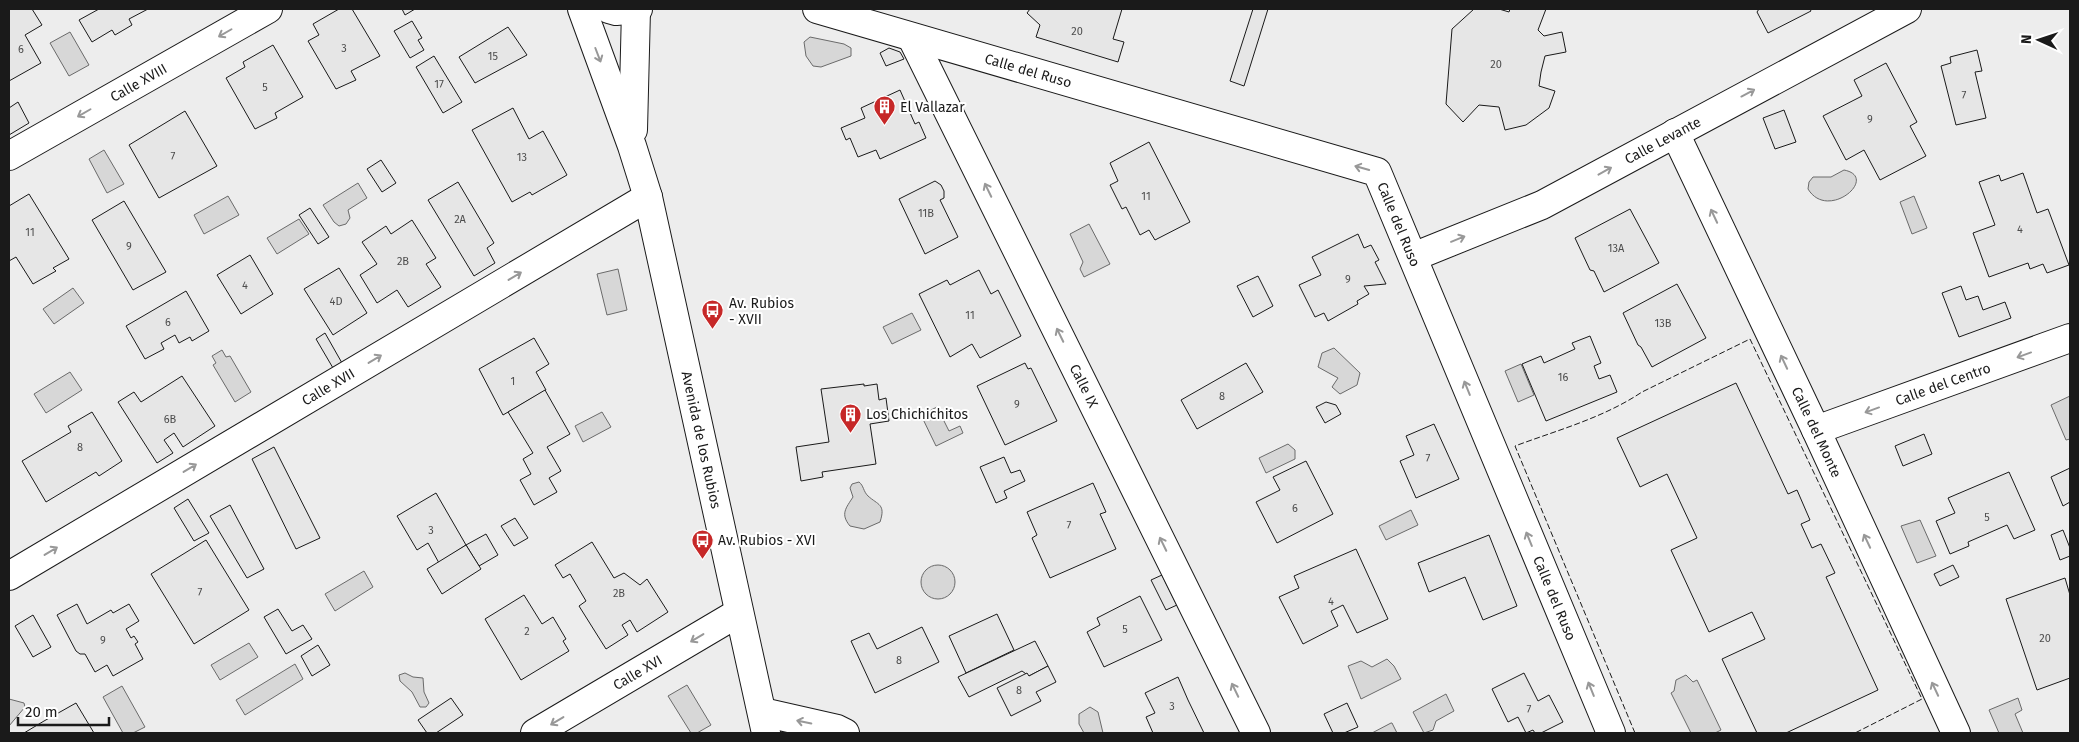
<svg xmlns="http://www.w3.org/2000/svg" width="2079" height="742" font-family="'Fira Sans',sans-serif">
<rect width="100%" height="100%" fill="#fff"/>
<rect fill="#ededed" stroke="#6a6a6a" x="9" y="9" width="2061" height="724"/>
<g fill="#d7d7d7" stroke="#6a6a6a">
<polygon points="70,32 89,65 69,76 50,43"/>
<polygon points="810,37 844,44 851,48 851,56 821,67 813,66 806,56 804,42"/>
<polygon points="104,150 124,184 107,193 89,159"/>
<path d="M1844,170c36,7 -16,52 -36,19l1,-7 4,-5h18z"/>
<polygon points="358,183 367,198 348,210 350,218 346,224 339,226 334,222 323,205"/>
<polygon points="228,196 239,215 204,234 194,215"/>
<polygon points="1914,196 1927,228 1912,234 1900,202"/>
<polygon points="299,219 309,234 277,254 267,238"/>
<polygon points="1089,224 1110,264 1084,277 1080,269 1083,262 1070,234"/>
<polygon points="618,269 627,310 607,315 597,274"/>
<polygon points="73,288 84,303 54,324 43,309"/>
<polygon points="912,313 921,330 892,344 883,327"/>
<polygon points="1334,348 1360,373 1357,385 1340,394 1332,387 1338,378 1318,367 1322,353"/>
<polygon points="222,350 226,357 230,356 251,392 235,402 213,365 216,363 212,356"/>
<polygon points="1521,364 1534,395 1518,402 1505,371"/>
<polygon points="70,372 82,390 46,413 34,394"/>
<polygon points="2070,396 2070,439 2066,440 2051,405"/>
<polygon points="937,407 949,431 960,426 963,433 936,446 921,415"/>
<polygon points="602,412 611,427 583,442 575,426"/>
<polygon points="1288,444 1295,450 1295,459 1266,473 1259,458"/>
<path d="M859,482c5,4 4,9 9,14 10,9 18,8 12,26l-16,7 -14,-3c-10,-12 -4,-18 3,-29l-3,-9 2,-4z"/>
<polygon points="1411,510 1418,525 1386,540 1379,526"/>
<polygon points="1920,520 1936,556 1917,563 1901,526"/>
<circle cx="938" cy="582" r="17"/>
<polygon points="364,571 373,587 335,611 325,594"/>
<polygon points="249,643 258,657 220,680 211,665"/>
<polygon points="1387,659 1394,666 1401,679 1361,699 1348,666 1361,661 1372,667"/>
<polygon points="295,664 303,679 245,715 236,700"/>
<polygon points="405,673 413,677 423,678 424,692 429,703 426,707 420,707 412,692 400,681 399,675"/>
<polygon points="1686,675 1693,682 1697,680 1721,730 1715,733 1691,733 1671,693 1674,691 1676,680"/>
<polygon points="687,685 711,725 697,733 691,733 668,696"/>
<polygon points="122,686 145,727 133,733 123,733 103,697"/>
<polygon points="1446,694 1454,711 1436,721 1433,730 1424,733 1413,712"/>
<polygon points="2018,698 2022,710 2015,714 2023,733 1999,733 1989,710"/>
<polygon points="9,699 24,703 25,707 9,726"/>
<polygon points="1090,707 1098,712 1103,733 1084,733 1079,724 1079,714"/>
<polygon points="1392,723 1397,733 1372,733 1391,723"/>
</g>
<g fill="#e6e6e6" stroke="#1a1a1a">
<polygon points="9,9 32,9 42,25 25,35 41,63 9,81"/>
<polygon points="99,9 148,9 129,19 132,25 115,35 112,30 92,42 79,20"/>
<polygon points="339,9 352,9 380,56 351,71 356,80 336,89 308,41 319,35 313,24"/>
<polygon points="402,9 415,9 405,15"/>
<polygon points="1030,9 1122,9 1113,39 1124,42 1118,62 1036,37 1040,25 1027,13"/>
<polygon points="1253,9 1268,9 1244,86 1230,81"/>
<polygon points="1474,9 1499,9 1509,12 1510,9 1546,9 1538,30 1544,36 1562,32 1566,52 1545,56 1541,72 1539,86 1555,91 1549,108 1526,125 1505,130 1499,107 1479,105 1463,122 1446,104 1452,29"/>
<polygon points="1759,9 1810,9 1811,11 1768,33 1757,12"/>
<polygon points="412,21 422,38 418,40 424,50 410,58 394,31"/>
<polygon points="508,27 527,55 475,83 459,57"/>
<polygon points="273,45 303,97 275,113 277,118 255,129 226,78 245,67 243,62"/>
<polygon points="889,48 900,52 904,59 886,66 880,53"/>
<polygon points="1977,50 1982,71 1975,72 1986,118 1956,125 1941,66 1951,63 1950,57"/>
<polygon points="434,56 462,102 443,113 416,67"/>
<polygon points="1886,63 1917,122 1910,126 1926,156 1880,180 1864,150 1846,160 1823,116 1862,96 1854,80"/>
<polygon points="900,90 915,124 919,122 926,138 880,159 876,150 858,157 850,138 846,140 841,128 865,118 861,108"/>
<polygon points="18,102 29,123 9,135 9,108"/>
<polygon points="513,108 529,139 543,131 567,175 532,195 530,192 512,202 472,130"/>
<polygon points="1784,110 1796,142 1775,149 1763,118"/>
<polygon points="185,111 217,166 159,198 129,145"/>
<polygon points="1149,142 1190,222 1155,240 1149,230 1140,235 1126,207 1122,209 1110,185 1118,181 1110,163"/>
<polygon points="381,160 396,183 382,192 367,169"/>
<polygon points="2023,173 2037,213 2048,209 2069,265 2047,273 2043,264 2030,269 2028,263 1989,277 1973,233 1995,225 1979,182 1999,175 2001,181"/>
<polygon points="935,181 941,185 944,191 944,198 940,200 958,237 925,254 899,199"/>
<polygon points="458,182 494,243 487,248 495,263 474,276 428,200"/>
<polygon points="29,194 69,259 53,268 56,271 33,284 16,257 9,261 9,206"/>
<polygon points="124,201 166,272 133,290 92,220"/>
<polygon points="310,208 329,237 318,244 299,215"/>
<polygon points="1630,209 1659,263 1604,292 1594,271 1590,270 1575,238"/>
<polygon points="412,220 436,258 426,264 441,287 408,307 397,290 377,303 360,275 377,264 362,242 386,226 391,234"/>
<polygon points="1358,234 1364,248 1371,245 1379,260 1375,262 1386,284 1364,286 1369,294 1357,301 1358,304 1328,321 1324,313 1315,317 1299,285 1321,275 1312,257"/>
<polygon points="250,255 273,294 241,314 217,275"/>
<polygon points="339,268 367,313 333,335 304,289"/>
<polygon points="979,270 991,294 998,290 1021,336 980,358 972,344 950,357 919,294 947,280 950,285"/>
<polygon points="1258,276 1273,306 1253,317 1237,286"/>
<polygon points="1677,284 1706,338 1652,367 1641,347 1638,345 1623,313"/>
<polygon points="1961,286 1966,300 1978,296 1983,310 2005,302 2011,318 1959,337 1942,293"/>
<polygon points="186,291 209,331 192,341 190,337 179,343 175,335 161,343 164,349 145,359 126,326"/>
<polygon points="325,333 342,363 333,368 316,339"/>
<polygon points="1590,336 1601,363 1594,366 1599,379 1610,375 1617,392 1546,421 1522,364 1541,356 1544,363 1575,349 1572,343"/>
<polygon points="534,338 549,364 536,372 546,390 503,415 479,369"/>
<polygon points="1025,363 1028,369 1031,368 1057,421 1005,445 977,386"/>
<polygon points="1246,363 1263,392 1197,429 1181,400"/>
<polygon points="182,376 215,426 183,447 174,433 164,440 173,453 157,463 118,402 134,392 141,402"/>
<polygon points="1736,383 1788,494 1797,490 1810,520 1801,524 1812,548 1821,544 1835,573 1826,577 1878,690 1786,733 1757,733 1722,659 1765,639 1752,612 1709,632 1671,550 1697,538 1667,474 1640,487 1617,438"/>
<polygon points="864,384 864,386 877,384 879,400 886,398 889,421 870,424 876,464 822,472 823,477 801,481 796,447 829,442 821,389"/>
<polygon points="545,390 570,434 547,447 561,471 549,478 557,492 534,505 520,480 531,474 523,459 533,453 508,412"/>
<polygon points="1326,402 1336,405 1341,414 1325,423 1316,407"/>
<polygon points="92,412 122,461 99,476 96,472 46,502 22,461 71,432 68,426"/>
<polygon points="1434,424 1459,479 1416,498 1400,461 1414,455 1406,436"/>
<polygon points="1924,434 1932,454 1903,466 1895,446"/>
<polygon points="274,447 320,538 296,549 252,459"/>
<polygon points="1004,457 1011,473 1020,470 1025,481 1004,491 1007,498 996,503 980,467"/>
<polygon points="1306,461 1333,514 1277,543 1256,502 1280,490 1273,477"/>
<polygon points="2070,468 2070,502 2063,506 2051,477"/>
<polygon points="2009,472 2035,530 2014,539 2007,525 1968,542 1969,546 1950,554 1936,521 1955,513 1948,498"/>
<polygon points="1093,483 1106,512 1100,514 1116,549 1050,578 1032,538 1037,535 1027,512"/>
<polygon points="436,493 466,545 439,563 428,543 417,550 397,516"/>
<polygon points="188,499 209,533 194,541 174,508"/>
<polygon points="230,505 264,569 247,578 210,516"/>
<polygon points="515,518 528,538 514,546 501,526"/>
<polygon points="2063,530 2070,548 2070,556 2060,560 2051,535"/>
<polygon points="486,534 498,555 479,566 466,545"/>
<polygon points="1489,535 1517,606 1483,620 1465,577 1429,592 1418,563"/>
<polygon points="206,540 249,610 194,644 151,574"/>
<polygon points="592,542 614,578 624,573 640,585 647,579 668,612 637,632 630,620 622,625 628,635 606,649 579,606 586,601 570,574 563,578 555,565"/>
<polygon points="466,545 481,569 442,594 427,569"/>
<polygon points="1356,549 1388,619 1357,633 1343,605 1331,611 1338,626 1303,644 1279,597 1299,588 1294,576"/>
<polygon points="1953,565 1959,577 1940,586 1934,574"/>
<polygon points="1162,575 1177,605 1166,610 1151,580"/>
<polygon points="2065,578 2070,595 2070,678 2037,690 2006,599"/>
<polygon points="524,595 542,624 553,617 566,639 563,641 569,651 521,680 485,619"/>
<polygon points="1140,596 1162,640 1104,667 1087,632 1100,625 1097,618"/>
<polygon points="77,604 87,624 111,610 113,613 129,604 139,621 126,629 131,638 134,636 138,642 135,644 143,659 113,676 107,665 95,672 85,654 80,654 76,651 57,615"/>
<polygon points="278,609 292,631 303,625 312,639 286,654 264,617"/>
<polygon points="997,614 1014,650 966,673 949,636"/>
<polygon points="33,615 51,647 33,657 15,626"/>
<polygon points="922,627 939,662 875,693 851,641 869,633 877,649"/>
<polygon points="1035,641 1048,666 1029,676 1022,671 969,697 958,677"/>
<polygon points="318,645 330,665 312,676 301,656"/>
<polygon points="1048,666 1056,682 1036,692 1041,701 1011,716 997,688 1027,673 1029,676"/>
<polygon points="1524,673 1538,701 1549,695 1563,722 1541,733 1535,733 1533,730 1526,733 1518,717 1508,722 1492,689"/>
<polygon points="1178,677 1188,700 1204,733 1153,733 1146,717 1155,713 1145,693"/>
<polygon points="451,698 463,715 436,733 427,733 418,720"/>
<polygon points="76,703 94,733 24,733 44,721"/>
<polygon points="1347,703 1358,727 1344,733 1333,733 1324,714"/>
</g>
<g fill="none" stroke-linecap="round" stroke-linejoin="round">
<defs>
<g id="minor">
<path id="s1" d="M582,9l50,137 16,51 118,536"/>
<polyline points="609,9 616,11 638,9"/>
<path id="s2" d="M817,9l560,163 234,561"/>
<path id="s3" d="M912,38l344,695"/>
<polyline points="633,130 636,10"/>
<path id="s4" d="M1675,133l141,297 140,303"/>
<path id="s5" d="M9,156l259,-147"/>
<path id="s6" d="M1413,257l129,-52 365,-196"/>
<path id="s7" d="M1816,430l254,-92"/>
<path id="s8" d="M9,576l639,-379"/>
<polyline points="762,712 837,729 845,733"/>
<path id="s9" d="M535,733l203,-120"/>
</g>
</defs>
<use href="#minor" stroke="#1a1a1a" stroke-width="30"/>
<use href="#minor" stroke="#fff" stroke-width="28"/>
<path stroke="#1a1a1a" stroke-width="1" stroke-dasharray="6 2.5" stroke-linecap="butt" d="M1635,733l-120,-287c43,-16 88,-28 127,-54l108,-53 172,360 -67,34"/>
</g>
<defs><path id="oneway-shaft" d="M-6 0H5M1.5-3L5.5 0L1.5 3" fill="none" stroke-width="1.6" stroke-linecap="round" stroke-linejoin="round" transform="scale(1.25)"/></defs>
<g stroke="#989898">
<use href="#oneway-shaft" transform="translate(225 33) rotate(150)"/>
<use href="#oneway-shaft" transform="translate(598 55) rotate(69)"/>
<use href="#oneway-shaft" transform="translate(1748 93) rotate(-28)"/>
<use href="#oneway-shaft" transform="translate(84 113) rotate(150)"/>
<use href="#oneway-shaft" transform="translate(1362 168) rotate(-164)"/>
<use href="#oneway-shaft" transform="translate(1605 171) rotate(-29)"/>
<use href="#oneway-shaft" transform="translate(988 190) rotate(-116)"/>
<use href="#oneway-shaft" transform="translate(1714 216) rotate(-115)"/>
<use href="#oneway-shaft" transform="translate(1458 239) rotate(-22)"/>
<use href="#oneway-shaft" transform="translate(515 276) rotate(-31)"/>
<use href="#oneway-shaft" transform="translate(1060 335) rotate(-116)"/>
<use href="#oneway-shaft" transform="translate(2024 355) rotate(160)"/>
<use href="#oneway-shaft" transform="translate(375 359) rotate(-31)"/>
<use href="#oneway-shaft" transform="translate(1784 362) rotate(-115)"/>
<use href="#oneway-shaft" transform="translate(1467 388) rotate(-112)"/>
<use href="#oneway-shaft" transform="translate(1872 410) rotate(160)"/>
<use href="#oneway-shaft" transform="translate(190 468) rotate(-31)"/>
<use href="#oneway-shaft" transform="translate(1529 539) rotate(-112)"/>
<use href="#oneway-shaft" transform="translate(1867 541) rotate(-115)"/>
<use href="#oneway-shaft" transform="translate(1163 544) rotate(-116)"/>
<use href="#oneway-shaft" transform="translate(51 551) rotate(-31)"/>
<use href="#oneway-shaft" transform="translate(697 638) rotate(149)"/>
<use href="#oneway-shaft" transform="translate(1591 689) rotate(-112)"/>
<use href="#oneway-shaft" transform="translate(1935 689) rotate(-115)"/>
<use href="#oneway-shaft" transform="translate(1235 690) rotate(-116)"/>
<use href="#oneway-shaft" transform="translate(557 721) rotate(149)"/>
<use href="#oneway-shaft" transform="translate(804 722) rotate(-168)"/>
</g>
<defs>
<symbol id="building-pin" viewBox="-11 -11 22 30"><path d="M0 17L-7.5 6A9.5 9.5 0 1 1 7.5 6Z" fill="#c62828" stroke="#fff"/><path d="M-4-6H4V6H1V3H-1V6H-4ZM-2.5-4.3h1.7v1.8h-1.7ZM.8-4.3h1.7v1.8H.8ZM-2.5-1h1.7V.8h-1.7ZM.8-1h1.7V.8H.8Z" fill="#fff"/></symbol>
<symbol id="bus-pin" viewBox="-11 -11 22 30"><path d="M0 17L-7.5 6A9.5 9.5 0 1 1 7.5 6Z" fill="#c62828" stroke="#fff"/><path d="M-5-6H5V4H4V6H2V4H-2V6H-4V4H-5ZM-3.5-4V0h7V-4ZM-3.5 1.2v1.5H-2V1.2ZM2 1.2v1.5H3.5V1.2Z" fill="#fff"/></symbol>
</defs>
<g fill-rule="evenodd">
<use href="#building-pin" x="872" y="94" width="25" height="34"/>
<use href="#bus-pin" x="700" y="298" width="25" height="34"/>
<use href="#building-pin" x="838" y="402" width="25" height="34"/>
<use href="#bus-pin" x="690" y="528" width="25" height="34"/>
</g>
<g text-anchor="middle" stroke-width="4" stroke-linejoin="round" paint-order="stroke">
<g font-size="11" fill="#4d4d4d">
<text x="1077" y="35">20</text>
<text x="344" y="52">3</text>
<text x="21" y="53">6</text>
<text x="493" y="60">15</text>
<text x="1496" y="68">20</text>
<text x="439" y="88">17</text>
<text x="265" y="91">5</text>
<text x="1964" y="99">7</text>
<text x="1870" y="123">9</text>
<text x="173" y="160">7</text>
<text x="522" y="161">13</text>
<text x="1146" y="200">11</text>
<text x="926" y="217">11B</text>
<text x="460" y="223">2A</text>
<text x="2020" y="233">4</text>
<text x="30" y="236">11</text>
<text x="129" y="250">9</text>
<text x="1616" y="252">13A</text>
<text x="403" y="265">2B</text>
<text x="1348" y="283">9</text>
<text x="245" y="289">4</text>
<text x="336" y="305">4D</text>
<text x="970" y="319">11</text>
<text x="168" y="326">6</text>
<text x="1663" y="327">13B</text>
<text x="1563" y="381">16</text>
<text x="513" y="385">1</text>
<text x="1222" y="400">8</text>
<text x="1017" y="408">9</text>
<text x="170" y="423">6B</text>
<text x="80" y="451">8</text>
<text x="1428" y="462">7</text>
<text x="1295" y="512">6</text>
<text x="1987" y="521">5</text>
<text x="1069" y="529">7</text>
<text x="431" y="534">3</text>
<text x="200" y="596">7</text>
<text x="619" y="597">2B</text>
<text x="1331" y="605">4</text>
<text x="1125" y="633">5</text>
<text x="527" y="635">2</text>
<text x="2045" y="642">20</text>
<text x="103" y="644">9</text>
<text x="899" y="664">8</text>
<text x="1019" y="694">8</text>
<text x="1172" y="710">3</text>
<text x="1529" y="713">7</text>
</g>
<g font-size="14" fill="#1a1a1a" stroke="#fff">
<text dy="5" stroke="none"><textPath href="#s2" startOffset="220">Calle del Ruso</textPath></text>
<text dy="5" stroke="none"><textPath href="#s5" startOffset="149">Calle XVIII</textPath></text>
<text dy="5" stroke="none"><textPath href="#s6" startOffset="276">Calle Levante</textPath></text>
<text dy="5" stroke="none"><textPath href="#s2" startOffset="640">Calle del Ruso</textPath></text>
<text dy="5" stroke="none"><textPath href="#s7" startOffset="135">Calle del Centro</textPath></text>
<text dy="5" stroke="none"><textPath href="#s3" startOffset="388">Calle IX</textPath></text>
<text dy="5" stroke="none"><textPath href="#s8" startOffset="371">Calle XVII</textPath></text>
<text dy="5" stroke="none"><textPath href="#s4" startOffset="331">Calle del Monte</textPath></text>
<text dy="5" stroke="none"><textPath href="#s1" startOffset="448">Avenida de los Rubios</textPath></text>
<text dy="5" stroke="none"><textPath href="#s2" startOffset="1045">Calle del Ruso</textPath></text>
<text dy="5" stroke="none"><textPath href="#s9" startOffset="119">Calle XVI</textPath></text>
</g>
<g font-size="14" fill="#1a1a1a" stroke="#fff" text-anchor="start">
<text x="900" y="112">El Vallazar</text>
<text x="729" y="308">Av. Rubios<tspan x="729" dy="16">- XVII</tspan></text>
<text x="866" y="419">Los Chichichitos</text>
<text x="718" y="545">Av. Rubios - XVI</text>
</g>
</g>
<rect width="2079" height="742" fill="none" stroke="#1a1a1a" stroke-width="20"/>
<g transform="translate(2039 40) rotate(273)" stroke="#ffffff" stroke-width="4" paint-order="stroke">
<path d="M0-4L9 19L0 12L-9 19Z" fill="#1a1a1a"/>
<text y="-8" font-size="14" font-weight="bold" text-anchor="middle" fill="#1a1a1a">N</text>
</g>
<path d="M18 717v8h91v-8" fill="none" stroke="#1a1a1a" stroke-width="2.5"/>
<text x="25" y="717" font-size="15" fill="#1a1a1a" stroke="#ffffff" stroke-width="4" paint-order="stroke">20 m</text>
</svg>
